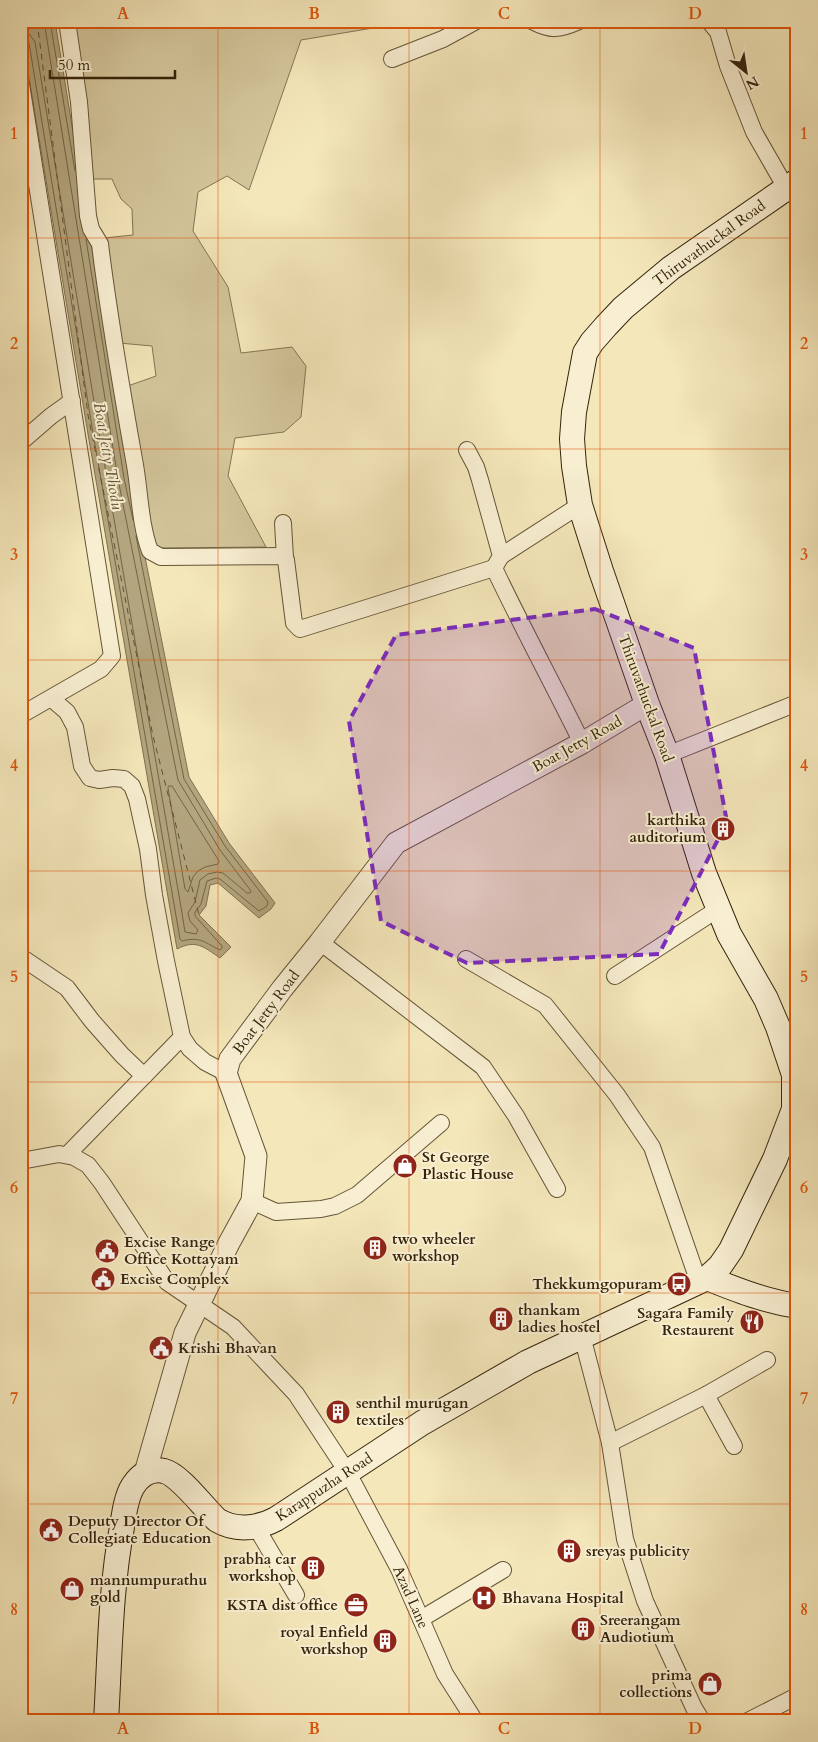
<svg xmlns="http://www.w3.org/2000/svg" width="818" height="1742" font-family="Cardo,serif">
<rect width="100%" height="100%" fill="#f4e7ba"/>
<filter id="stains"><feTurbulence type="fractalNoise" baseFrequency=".004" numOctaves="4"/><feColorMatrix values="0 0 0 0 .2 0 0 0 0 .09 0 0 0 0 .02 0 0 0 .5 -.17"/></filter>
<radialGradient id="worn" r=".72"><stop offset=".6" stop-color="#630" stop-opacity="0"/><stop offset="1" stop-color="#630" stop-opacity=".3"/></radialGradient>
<polygon fill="#d4c69c" stroke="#847554" points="106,21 397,21 397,24 301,40 249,190 227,176 198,192 193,231 228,287 241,353 292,347 306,366 301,417 284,432 235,438 228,476 266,547 155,548 125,387 156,376 152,346 119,343 104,238 133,235 132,209 121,199 112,179 93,179 72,26 104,24"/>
<path fill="#b3a57e" stroke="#817150" d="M21,21h34l74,456 60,300 40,66 46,60 -4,6 -12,9 -41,-35 -8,2 -4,21 -7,9 32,32 -11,11c-16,-11 -24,-19 -43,-9l-89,-515 -67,-405z"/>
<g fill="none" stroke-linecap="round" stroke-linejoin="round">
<g stroke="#746444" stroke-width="1">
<polyline points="50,21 75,171"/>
<polyline points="21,32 30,35 35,42 99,432 182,913 185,932 196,934 198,930 190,921 188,913 195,902 200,880 208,874 217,872 223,873 247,893 250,893 251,891 220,850 178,780 118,479 44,21"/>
<path d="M21,38l5,1 3,4 64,390 87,506 2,2c19,-5 23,2 38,9l2,-2v-2l-27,-30v-4l6,-8 6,-23 9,-3 4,1 39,32 8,-5 1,-4 -43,-56 -41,-67 -48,-243"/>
<polyline points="86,239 124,478 133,520"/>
<polygon points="169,786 172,786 219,861 218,864 205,867 198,871 193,877 188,892 185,889 168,788"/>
</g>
<polyline stroke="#615133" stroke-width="1" stroke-dasharray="6 5" stroke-linecap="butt" points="37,21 88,415 153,736 199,915"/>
<defs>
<g id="minor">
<path d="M67,21l12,81 9,114 3,13 9,15c9,74 22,148 35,221 5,29 5,59 15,86l11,6 122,-1 3,4 8,63 6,6 194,-61"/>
<path d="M532,21c19,10 27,9 47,0"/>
<polyline points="709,21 718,32 728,66 754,132 786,188"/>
<polyline points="392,59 443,39 476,21"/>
<polyline points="21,84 112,656 101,669 21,715"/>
<polyline points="21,442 51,416 72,401"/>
<path d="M467,450l9,17 4,13 21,76 -7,12c28,59 59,116 88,175"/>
<polyline points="283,523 285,558"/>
<polyline points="501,556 580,505"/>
<polyline points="52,699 67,712 75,727 82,766 90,778 99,780 113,778 124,779 132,786 137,799 148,849 154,895 166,961 182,1037 190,1049 205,1062 226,1073"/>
<polyline points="667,755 797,703"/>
<polyline points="320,942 483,1067 516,1116 557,1189"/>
<polyline points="21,957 67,988 92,1021 122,1055 144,1076"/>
<polyline points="466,959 545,1005 617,1095 652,1147 699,1283"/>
<polyline points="615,976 718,909"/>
<polyline points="67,1155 182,1037"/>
<polyline points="21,1161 59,1154 74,1157 88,1165 102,1183 167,1282 233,1327 296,1394 348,1473 399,1569 445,1674 475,1721"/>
<polyline points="252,1201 276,1212 321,1209 335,1206 357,1195 441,1123"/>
<polyline points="582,1336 610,1443 625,1539 645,1601 694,1708 702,1721"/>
<polyline points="706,1395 734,1446"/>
<polyline points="610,1443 706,1395 767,1360"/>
<polyline points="256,1527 296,1595"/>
<polyline points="421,1619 503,1570"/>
<polyline points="748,1721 797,1696"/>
</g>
<polyline id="tertiary" points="145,1473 185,1333 229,1243 252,1201 256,1156 226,1073 230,1059 282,989 320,942 396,843 582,743 647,704"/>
<g id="secondary">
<path d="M707,1278c30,12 58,23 90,28"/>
<path d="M106,1721c4,-65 4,-130 16,-194 2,-13 4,-30 11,-41 7,-11 17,-18 31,-15 16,4 40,37 53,49 18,11 40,9 59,-1l146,-96 106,-61 179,-84 13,-12 11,-16 44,-91 19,-50v-34l-16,-48 -12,-28 -37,-65 -25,-61 -37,-118 -20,-51 -46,-133 -21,-66 -6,-39 -2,-27 2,-27 11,-59 7,-11 14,-16 17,-18 48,-40 126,-87"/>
</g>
</defs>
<use href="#minor" stroke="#655537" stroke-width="18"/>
<use href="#tertiary" stroke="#655537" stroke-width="23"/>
<use href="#secondary" stroke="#35240b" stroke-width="26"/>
<use href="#minor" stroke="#f8efd2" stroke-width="16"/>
<use href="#tertiary" stroke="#f8efd2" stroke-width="21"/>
<use href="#secondary" stroke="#f8efd2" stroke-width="24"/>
</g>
<path fill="#7b2cbf" fill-opacity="0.2" stroke="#7b2cbf" stroke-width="4" stroke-dasharray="10 6" stroke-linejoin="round" d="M595,609l99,39 33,174 -68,132 -192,9 -86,-42 -32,-200 47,-86z"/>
<path fill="none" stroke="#df560c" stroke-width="1" stroke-opacity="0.55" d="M218,21v1700M409,21v1700M600,21v1700M21,238h776M21,449h776M21,660h776M21,871h776M21,1082h776M21,1293h776M21,1504h776"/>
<defs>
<symbol id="building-disc" viewBox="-11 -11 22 22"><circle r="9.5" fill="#8f2418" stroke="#f8efd2"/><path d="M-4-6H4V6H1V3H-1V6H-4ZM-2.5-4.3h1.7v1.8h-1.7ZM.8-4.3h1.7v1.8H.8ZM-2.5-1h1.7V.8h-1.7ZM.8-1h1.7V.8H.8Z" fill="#fff"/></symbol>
<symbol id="shop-disc" viewBox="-11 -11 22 22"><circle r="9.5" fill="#8f2418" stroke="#f8efd2"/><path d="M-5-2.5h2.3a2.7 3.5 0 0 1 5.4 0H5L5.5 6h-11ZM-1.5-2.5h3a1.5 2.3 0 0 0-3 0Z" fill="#fff"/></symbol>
<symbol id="civic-disc" viewBox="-11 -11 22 22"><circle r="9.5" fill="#8f2418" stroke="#f8efd2"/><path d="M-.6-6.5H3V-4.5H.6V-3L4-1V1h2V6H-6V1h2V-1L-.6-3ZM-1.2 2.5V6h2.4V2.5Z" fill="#fff"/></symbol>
<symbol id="bus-disc" viewBox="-11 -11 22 22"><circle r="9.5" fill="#8f2418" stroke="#f8efd2"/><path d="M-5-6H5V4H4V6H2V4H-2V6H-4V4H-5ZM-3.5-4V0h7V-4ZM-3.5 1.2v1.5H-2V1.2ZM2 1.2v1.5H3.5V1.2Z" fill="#fff"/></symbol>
<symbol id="restaurant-disc" viewBox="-11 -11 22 22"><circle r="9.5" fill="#8f2418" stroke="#f8efd2"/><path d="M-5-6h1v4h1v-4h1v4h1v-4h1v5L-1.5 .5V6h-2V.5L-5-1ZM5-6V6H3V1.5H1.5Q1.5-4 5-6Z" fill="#fff"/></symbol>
<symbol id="hospital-disc" viewBox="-11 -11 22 22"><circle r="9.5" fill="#8f2418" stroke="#f8efd2"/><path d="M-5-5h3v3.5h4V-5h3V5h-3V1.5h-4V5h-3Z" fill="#fff"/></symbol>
<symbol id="office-disc" viewBox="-11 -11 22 22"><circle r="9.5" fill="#8f2418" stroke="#f8efd2"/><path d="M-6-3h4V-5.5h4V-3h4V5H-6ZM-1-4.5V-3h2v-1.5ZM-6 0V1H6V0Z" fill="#fff"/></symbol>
</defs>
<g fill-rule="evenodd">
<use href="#building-disc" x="709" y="815" width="28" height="28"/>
<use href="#shop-disc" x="391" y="1152" width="28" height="28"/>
<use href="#building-disc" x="361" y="1234" width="28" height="28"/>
<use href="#civic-disc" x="93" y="1237" width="28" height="28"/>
<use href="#civic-disc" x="89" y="1265" width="28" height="28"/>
<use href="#bus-disc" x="665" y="1270" width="28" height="28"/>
<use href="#building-disc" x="487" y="1305" width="28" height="28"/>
<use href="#restaurant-disc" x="738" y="1308" width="28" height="28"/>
<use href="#civic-disc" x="147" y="1334" width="28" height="28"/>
<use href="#building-disc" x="324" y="1398" width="28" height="28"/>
<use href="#civic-disc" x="37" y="1516" width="28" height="28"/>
<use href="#building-disc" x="555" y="1537" width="28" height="28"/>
<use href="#building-disc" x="299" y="1554" width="28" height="28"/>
<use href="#shop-disc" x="58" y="1575" width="28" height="28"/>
<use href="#hospital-disc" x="470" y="1584" width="28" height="28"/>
<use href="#office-disc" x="342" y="1591" width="28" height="28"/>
<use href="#building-disc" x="569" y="1615" width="28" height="28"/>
<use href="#building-disc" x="371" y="1627" width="28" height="28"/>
<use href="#shop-disc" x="696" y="1670" width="28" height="28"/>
</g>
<g text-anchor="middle" stroke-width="4" stroke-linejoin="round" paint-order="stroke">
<g font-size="15" fill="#35240b" stroke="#f8efd2">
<text transform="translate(709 243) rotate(-36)" y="5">Thiruvathuckal Road</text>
<text transform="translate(646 698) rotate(70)" y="5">Thiruvathuckal Road</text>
<text transform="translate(577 744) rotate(-29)" y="5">Boat Jetty Road</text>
<text transform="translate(266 1012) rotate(-53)" y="5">Boat Jetty Road</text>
<text transform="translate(324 1487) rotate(-33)" y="5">Karappuzha Road</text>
<text transform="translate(411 1597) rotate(66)" y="5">Azad Lane</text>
</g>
<g font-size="15" font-weight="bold" fill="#35240b" stroke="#f8efd2" text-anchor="start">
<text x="706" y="825" text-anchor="end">karthika<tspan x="706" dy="17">auditorium</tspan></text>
<text x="422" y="1162">St George<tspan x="422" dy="17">Plastic House</tspan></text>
<text x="392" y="1244">two wheeler<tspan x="392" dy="17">workshop</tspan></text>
<text x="124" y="1247">Excise Range<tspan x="124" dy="17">Office Kottayam</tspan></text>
<text x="120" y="1284">Excise Complex</text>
<text x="662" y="1289" text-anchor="end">Thekkumgopuram</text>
<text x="518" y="1315">thankam<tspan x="518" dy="17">ladies hostel</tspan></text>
<text x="734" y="1318" text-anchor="end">Sagara Family<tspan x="734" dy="17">Restaurent</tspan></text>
<text x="178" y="1353">Krishi Bhavan</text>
<text x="356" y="1408">senthil murugan<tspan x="356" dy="17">textiles</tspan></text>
<text x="68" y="1526">Deputy Director Of<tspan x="68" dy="17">Collegiate Education</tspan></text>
<text x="586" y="1556">sreyas publicity</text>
<text x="296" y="1564" text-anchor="end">prabha car<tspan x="296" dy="17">workshop</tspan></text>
<text x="90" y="1585">mannumpurathu<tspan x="90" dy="17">gold</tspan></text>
<text x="502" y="1603">Bhavana Hospital</text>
<text x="338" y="1610" text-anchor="end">KSTA dist office</text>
<text x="600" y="1625">Sreerangam<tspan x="600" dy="17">Audiotium</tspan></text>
<text x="368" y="1637" text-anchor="end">royal Enfield<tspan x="368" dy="17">workshop</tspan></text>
<text x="692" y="1680" text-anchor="end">prima<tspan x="692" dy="17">collections</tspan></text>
</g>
<g font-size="16" font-style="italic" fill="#615133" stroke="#f8efd2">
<text transform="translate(109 456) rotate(80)" y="6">Boat Jetty Thodu</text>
</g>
</g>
<rect width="818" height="1742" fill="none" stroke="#f4e7ba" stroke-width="55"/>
<g transform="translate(746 72) rotate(150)" stroke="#f8efd2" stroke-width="4" paint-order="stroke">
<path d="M0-4L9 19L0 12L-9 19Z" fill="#35240b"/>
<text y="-8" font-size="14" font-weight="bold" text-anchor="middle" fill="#35240b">N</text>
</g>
<path d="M50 70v8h125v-8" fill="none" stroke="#35240b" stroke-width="2.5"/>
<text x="58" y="70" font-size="15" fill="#35240b" stroke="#f8efd2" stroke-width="4" paint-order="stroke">50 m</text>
<rect x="28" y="28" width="762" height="1686" fill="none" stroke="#df560c" stroke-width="2"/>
<g font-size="16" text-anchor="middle" font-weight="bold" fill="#df560c">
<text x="123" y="19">A</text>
<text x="314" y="19">B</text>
<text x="504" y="19">C</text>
<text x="695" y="19">D</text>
<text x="14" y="139">1</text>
<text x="804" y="139">1</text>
<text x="14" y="349">2</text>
<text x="804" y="349">2</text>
<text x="14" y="560">3</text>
<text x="804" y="560">3</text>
<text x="14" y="771">4</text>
<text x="804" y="771">4</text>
<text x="14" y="982">5</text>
<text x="804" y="982">5</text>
<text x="14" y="1193">6</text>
<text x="804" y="1193">6</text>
<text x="14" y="1404">7</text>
<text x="804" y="1404">7</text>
<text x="14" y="1615">8</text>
<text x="804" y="1615">8</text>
<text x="123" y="1734">A</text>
<text x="314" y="1734">B</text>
<text x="504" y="1734">C</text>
<text x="695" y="1734">D</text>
</g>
<rect width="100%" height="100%" filter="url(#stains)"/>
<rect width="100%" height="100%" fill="url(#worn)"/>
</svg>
